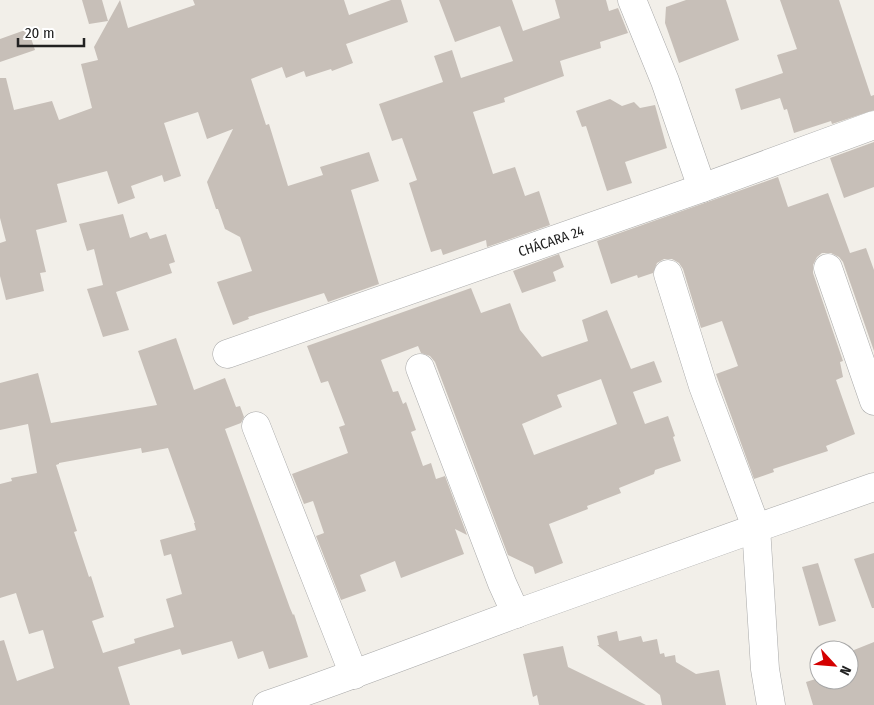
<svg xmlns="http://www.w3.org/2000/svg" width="874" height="705" font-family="'Fira Sans Condensed',sans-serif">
<rect width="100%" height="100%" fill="#f2efe9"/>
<g fill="#c7bfb8" fill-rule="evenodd">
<polygon points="82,0 102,0 108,21 89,24"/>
<polygon points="120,0 128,28 195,5 193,0 344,0 349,15 391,0 401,0 408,22 346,44 353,63 332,71 331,69 306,77 304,71 286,78 282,67 251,79 266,125 269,124 288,186 323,175 320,167 369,152 379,181 351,190 379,284 328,302 324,293 248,317 249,319 233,325 217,282 252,271 240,237 225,229 218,209 216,209 207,182 233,129 207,139 198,112 164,123 181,176 164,182 162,175 131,186 135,198 118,204 107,171 57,184 67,222 36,230 46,272 40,273 44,291 6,300 0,276 0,243 6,241 0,218 0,78 6,78 14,110 52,101 59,120 92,108 81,64 98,60 94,47"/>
<polygon points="439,0 512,0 523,31 560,18 555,0 606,0 609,11 618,8 628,33 600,42 601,48 560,61 564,76 504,98 505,102 473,112 493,174 515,167 525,196 539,191 550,225 487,247 486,240 443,255 441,249 431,252 409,183 417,180 402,138 392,141 379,104 443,82 434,56 452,50 461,78 513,61 500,26 455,42"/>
<polygon points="686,0 726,0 739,40 679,63 665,23 666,7"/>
<polygon points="780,0 839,0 871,96 874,95 874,110 832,124 831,121 794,133 787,109 784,110 780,98 741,110 735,89 783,73 777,55 797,49"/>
<polygon points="28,29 35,50 0,62 0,39"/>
<polygon points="610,99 622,106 634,102 640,108 655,105 667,148 625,162 632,183 607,191 586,126 582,127 576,111"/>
<polygon points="874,142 874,187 844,198 830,158"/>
<polygon points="778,177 788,207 828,193 850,253 866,248 874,270 874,351 843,262 839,257 831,253 822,253 817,257 813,265 813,273 843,361 840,362 843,377 836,380 855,434 826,446 828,451 773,469 774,472 754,479 716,374 738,366 722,321 701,328 683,269 679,263 672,259 664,259 657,263 653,273 638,278 637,275 611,284 597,241"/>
<polygon points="123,214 130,238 147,232 150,239 166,234 175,262 169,264 172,273 116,292 129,330 103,337 87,289 103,285 94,249 87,251 79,224"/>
<polygon points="559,254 564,267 553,272 556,281 522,293 513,271"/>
<path d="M471,288l10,25 29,-10 10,27 22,27 46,-16 -6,-21 25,-10 24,59 23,-8 8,21 -29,10 12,32 23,-8 7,20 -2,1 8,24 -26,9 -1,4 -35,14 2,5 -34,13 1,3 -39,15 14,39 -28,11 -2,-7 -25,-12 -73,-193 -5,-6 -9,-3 -3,-7 -37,14 12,32 5,-1 5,13 3,-2 10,28 -5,2 12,34 8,-3 5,16 9,-3 22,59 -12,-6 9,25 -63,24 -6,-17 -35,14 6,16 -25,9 -25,-64 8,-3 -11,-32 -9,3 -12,-30 56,-21 -9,-26 6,-2 -17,-44 -7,2 -14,-37zM601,379l16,45 -83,31 -12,-31 40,-17 -5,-12z"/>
<path d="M176,338l18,52 31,-12 11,29 4,-1 4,11 -3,6 -16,6 65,179 3,7 1,-1 14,43 -39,12 -6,-18 -25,8 -6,-18 -50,14 -2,-6 -62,18 12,38h-130v-64l4,-1 13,41 37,-13 -11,-38 -14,4 -13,-41 -16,5v-114l12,-3 -1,-3 26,-5 -9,-49 -28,6v-47l38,-10 13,50 106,-18 -19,-54zM141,448l1,5 26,-5 27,75h-1l2,7 -36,10 4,16 7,-2 11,40 -16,5 8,28 -40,12 1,4 -32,10 -11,-32 12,-4 -13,-41 -2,1 -15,-45 3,-1 -21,-66 3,-1v-1z"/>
<polygon points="874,553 874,608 872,608 854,559"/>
<polygon points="818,563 836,621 819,626 802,567"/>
<polygon points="617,631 619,641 641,636 643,642 657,639 660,654 664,653 665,657 675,655 676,662 696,674 719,670 726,705 662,705 660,695 597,645 599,645 597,636"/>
<polygon points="874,642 874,705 813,705 806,682 819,678 819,680 849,680 849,652"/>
<polygon points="563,646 568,667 646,705 539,705 537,695 533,697 523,654"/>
</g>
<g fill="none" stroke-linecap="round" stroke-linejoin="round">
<defs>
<g id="minor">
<polyline points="632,0 665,81 702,188"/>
<polyline points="828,268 874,401"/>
<polyline points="668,274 703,386 756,527 765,669 771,705"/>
<polyline points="227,354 702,188 874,125"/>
<polyline points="420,368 502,583 516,614"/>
<polyline points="256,426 354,675"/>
<path d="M267,705c84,-29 167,-61 251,-92 119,-43 237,-85 356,-126"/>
</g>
</defs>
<use href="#minor" stroke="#a9a9a9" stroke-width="29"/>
<use href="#minor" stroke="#fff" stroke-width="28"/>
</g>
<g text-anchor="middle" stroke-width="5" stroke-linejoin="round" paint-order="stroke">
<g font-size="14" fill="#222" stroke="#fff">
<text transform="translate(551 241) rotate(-19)" y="5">CHÁCARA 24</text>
</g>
</g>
<g transform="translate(834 665) rotate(116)"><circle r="24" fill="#ffffff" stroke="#a7a7a7"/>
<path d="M0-4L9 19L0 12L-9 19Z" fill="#d40000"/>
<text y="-8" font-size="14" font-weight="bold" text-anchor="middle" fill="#222222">N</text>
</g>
<path d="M18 38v8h66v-8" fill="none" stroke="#222222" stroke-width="2.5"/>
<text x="25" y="38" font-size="15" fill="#222222" stroke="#ffffff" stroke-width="4" paint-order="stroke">20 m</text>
</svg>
